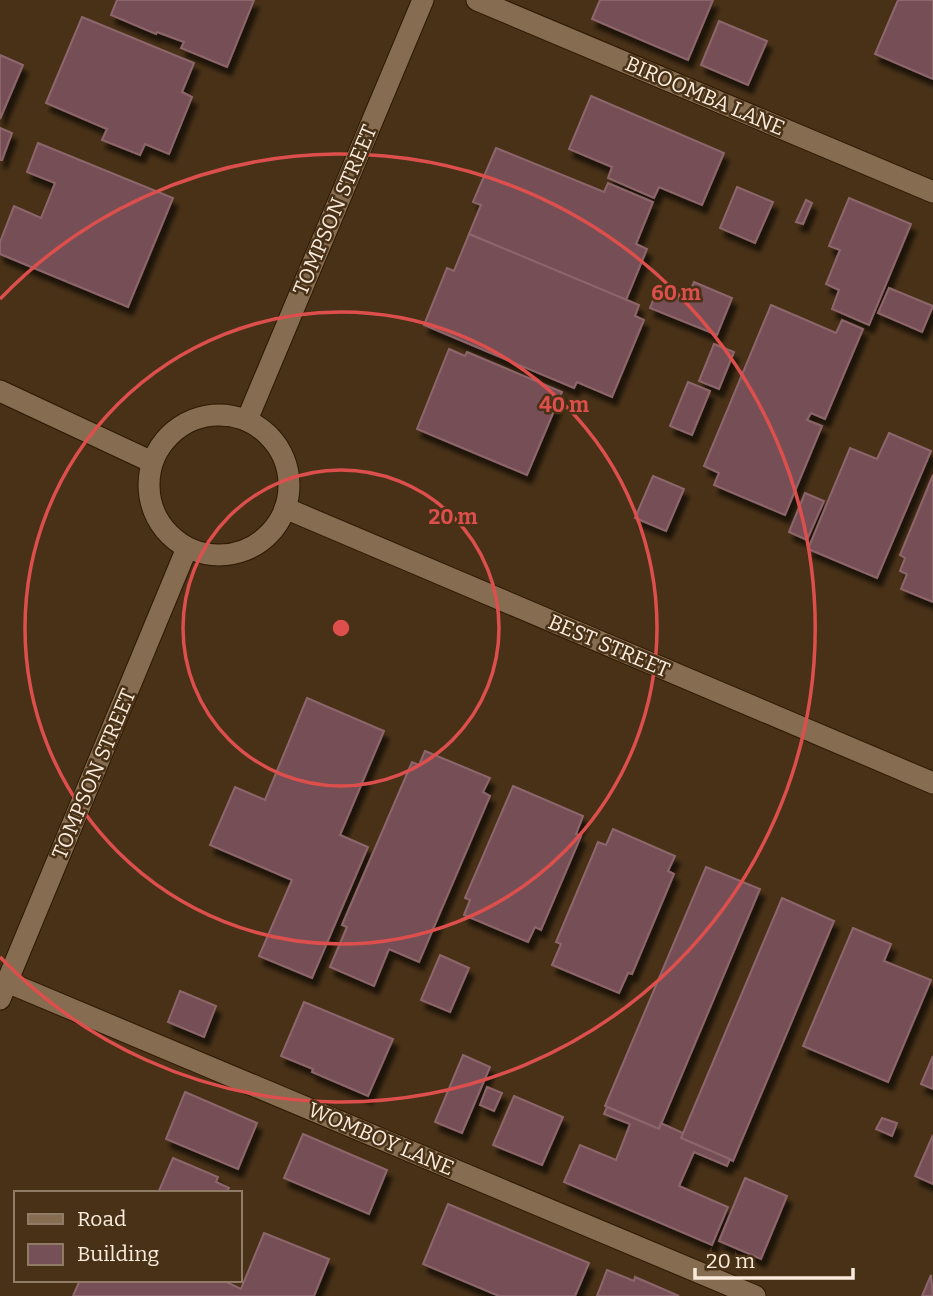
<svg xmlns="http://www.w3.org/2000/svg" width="933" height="1296" font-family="Bitter,serif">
<defs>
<filter id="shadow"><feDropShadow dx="4.5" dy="8" stdDeviation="2" flood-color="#0009"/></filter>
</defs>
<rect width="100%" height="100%" fill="#483117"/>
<g fill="#765057" stroke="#8d666c" stroke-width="2" filter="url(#shadow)">
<polygon points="117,0 254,0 227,67 181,48 184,42 157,32 156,34 111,15"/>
<polygon points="600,0 713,0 688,60 592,19"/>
<polygon points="898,0 933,0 933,79 875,54"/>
<polygon points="82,17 194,63 182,92 192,97 169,154 145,144 140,155 102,140 107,129 46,103"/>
<polygon points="719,21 767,41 748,85 701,65"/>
<polygon points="0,55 23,65 0,119"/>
<polygon points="591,96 724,153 702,205 659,187 654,198 608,178 612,167 569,149"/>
<polygon points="0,128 12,133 2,160 0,160"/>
<polygon points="38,143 173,198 128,307 0,254 0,242 14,206 41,218 55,183 27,172"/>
<polygon points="496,148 604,192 608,183 653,202 636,244 647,249 626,300 469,234 481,205 473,202"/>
<polygon points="737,187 773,202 755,243 720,228"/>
<polygon points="849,198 911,224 869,325 832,309 839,290 826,284 840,250 829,246"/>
<polygon points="806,200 812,203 803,224 796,222"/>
<polygon points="469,234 639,305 635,316 644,320 612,397 577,382 574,388 424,325 447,268 454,271"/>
<polygon points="694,282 732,298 717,335 650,308 658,288 686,300"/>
<polygon points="889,288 933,306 922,332 878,313"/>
<polygon points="771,305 836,333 842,320 863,329 825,419 811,413 807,420 822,426 785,515 714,485 719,473 704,466"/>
<polygon points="714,344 734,352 719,389 699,381"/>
<polygon points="449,349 465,356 467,352 562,392 527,475 417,429"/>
<polygon points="688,382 710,391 692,435 670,426"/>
<polygon points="889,433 931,451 877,578 808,549 850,448 877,459"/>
<polygon points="933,475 933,602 901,589 907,574 900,571 905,558 900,555"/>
<polygon points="653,476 684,489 666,531 635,518"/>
<polygon points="805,493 824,501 807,540 789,532"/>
<polygon points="307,698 384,731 340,835 368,847 312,978 259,956 292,880 210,845 235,787 265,800"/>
<polygon points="425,751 490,778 483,792 490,796 419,962 389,949 374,986 330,967 347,927 342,925 412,762 419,765"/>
<polygon points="513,786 583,816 576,834 581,836 541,930 535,927 528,942 464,915 470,900 465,898"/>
<polygon points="613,829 675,856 668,871 674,874 632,974 628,973 619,993 552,965 561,944 556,942 598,842 606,845"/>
<polygon points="706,867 760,889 659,1129 605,1106"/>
<polygon points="782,898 834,921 733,1161 681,1138"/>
<polygon points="853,928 891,944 884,961 931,980 888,1082 803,1046"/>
<polygon points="440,955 469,968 450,1012 421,1000"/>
<polygon points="180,991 216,1006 204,1037 168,1022"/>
<polygon points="304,1002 393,1039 368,1096 312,1072 313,1069 281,1056"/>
<polygon points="463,1055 490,1067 462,1133 435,1122"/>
<polygon points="933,1056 933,1089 921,1084"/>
<polygon points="487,1087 502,1093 494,1111 480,1105"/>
<polygon points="185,1092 257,1123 238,1169 166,1139"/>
<polygon points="514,1096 563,1117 542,1165 493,1145"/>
<polygon points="607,1107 659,1129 661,1123 683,1133 681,1138 730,1159 727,1166 694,1152 679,1186 728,1207 712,1245 564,1182 580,1145 616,1160 630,1124 604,1114"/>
<polygon points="882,1118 897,1123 892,1136 876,1129"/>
<polygon points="303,1134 387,1170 369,1214 284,1178"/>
<polygon points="933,1135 933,1184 915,1176"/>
<polygon points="173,1158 218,1177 216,1182 229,1188 226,1193 158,1193"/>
<polygon points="745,1178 787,1196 761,1259 719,1241"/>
<polygon points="448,1204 589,1263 575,1296 499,1296 423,1264"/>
<polygon points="264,1233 329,1259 314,1296 73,1296 80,1280 222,1280 241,1289"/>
<polygon points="607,1270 634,1281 635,1277 679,1296 597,1296"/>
<polygon points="931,1275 933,1296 922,1296"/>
</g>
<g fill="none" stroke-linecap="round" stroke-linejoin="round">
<defs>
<g id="lane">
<polyline points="477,0 933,192"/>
<polyline points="7,982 755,1296"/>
</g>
<g id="street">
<polyline points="247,420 423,0"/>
<polyline points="0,999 187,548"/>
</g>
<g id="secondary">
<polyline points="0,391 152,462"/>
<circle cx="219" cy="485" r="70"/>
<polyline points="285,508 933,783"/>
</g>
</defs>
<use href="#lane" stroke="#2d1800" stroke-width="23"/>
<use href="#street" stroke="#2d1800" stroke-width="23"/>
<use href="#secondary" stroke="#2d1800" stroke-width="23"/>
<use href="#lane" stroke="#866c51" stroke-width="21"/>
<use href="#street" stroke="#866c51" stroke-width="21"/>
<use href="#secondary" stroke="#866c51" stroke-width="21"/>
</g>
<g fill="none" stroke="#dd4f4c" stroke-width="3.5">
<circle cx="341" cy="628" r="158"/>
<circle cx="341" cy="628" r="316"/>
<path d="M0 299A474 474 0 1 1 0 957"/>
</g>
<g text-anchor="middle" stroke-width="5" stroke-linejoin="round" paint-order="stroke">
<g font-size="21" fill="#faebdc" stroke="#483117">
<text transform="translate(705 96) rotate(23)" y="7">BIROOMBA LANE</text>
<text transform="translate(335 210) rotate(-67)" y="7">TOMPSON STREET</text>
<text transform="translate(609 646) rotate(23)" y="7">BEST STREET</text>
<text transform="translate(94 774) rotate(-67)" y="7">TOMPSON STREET</text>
<text transform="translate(381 1139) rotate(23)" y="7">WOMBOY LANE</text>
</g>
</g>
<circle cx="341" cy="628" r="10" fill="#dd4f4c" stroke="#483117" stroke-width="3.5"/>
<g font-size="21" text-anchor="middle" font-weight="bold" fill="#dd4f4c" stroke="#483117" stroke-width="5" stroke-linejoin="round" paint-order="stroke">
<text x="676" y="300">60 m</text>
<text x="564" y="412">40 m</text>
<text x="453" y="524">20 m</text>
</g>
<rect x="14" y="1191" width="228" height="91" fill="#483117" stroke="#8f7b66" stroke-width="2"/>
<rect x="28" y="1214" width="35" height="10" fill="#866c51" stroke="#8f7b66" stroke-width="2"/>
<text x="77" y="1226" font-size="21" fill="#faebdc">Road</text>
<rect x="28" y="1244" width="35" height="21" fill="#765057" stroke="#8f7b66" stroke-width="2"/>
<text x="77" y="1261" font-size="21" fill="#faebdc">Building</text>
<path d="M695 1268v10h158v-10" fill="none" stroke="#faebdc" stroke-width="3.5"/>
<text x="706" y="1268" font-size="21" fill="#faebdc" stroke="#483117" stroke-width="5" paint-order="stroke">20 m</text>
</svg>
